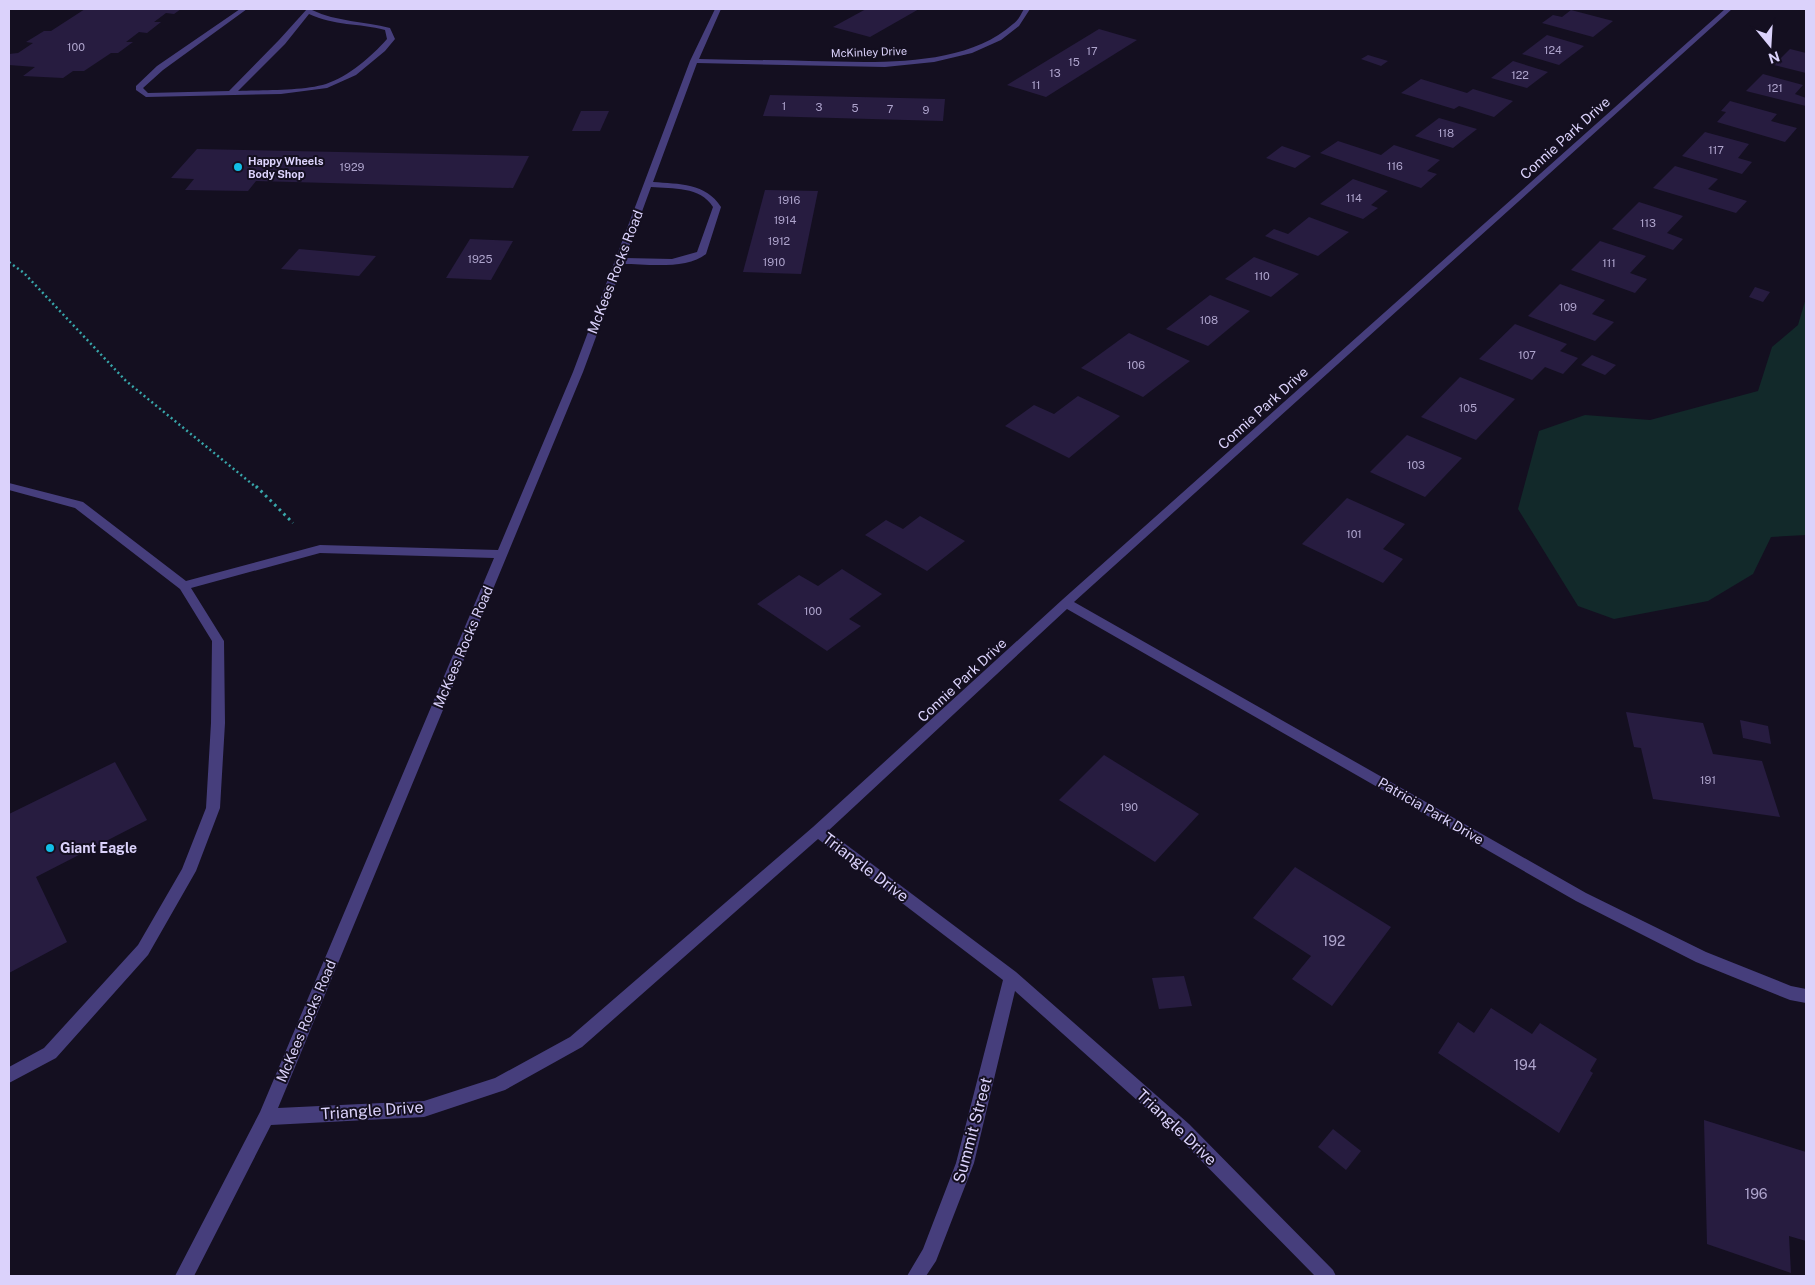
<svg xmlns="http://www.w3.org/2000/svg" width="1815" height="1285" font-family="'Public Sans',sans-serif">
<rect width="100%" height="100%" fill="#140f20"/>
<polygon fill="#12292a" points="1806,298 1806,535 1771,537 1753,574 1708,601 1614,619 1578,606 1518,509 1539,431 1585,415 1650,420 1758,391 1772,347 1798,325"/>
<g fill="#271c40">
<polygon points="85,9 181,9 174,14 166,13 154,22 161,22 147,33 139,32 126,42 133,42 118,53 111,53 84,71 73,71 63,78 23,76 35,67 9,65 9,54 18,53 33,43 26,42 44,31 51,31"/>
<polygon points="866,9 919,9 870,37 833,27"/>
<polygon points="1571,10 1613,21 1593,37 1542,23 1553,15 1562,17"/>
<polygon points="1099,29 1137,40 1046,97 1007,85"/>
<polygon points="1547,35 1584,46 1559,65 1522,54"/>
<polygon points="1790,49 1806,53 1806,73 1774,65"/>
<polygon points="1368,55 1388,61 1381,66 1361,59"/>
<polygon points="1513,61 1548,72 1527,88 1491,78"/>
<polygon points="1763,74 1803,85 1795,94 1806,98 1806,106 1746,91"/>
<polygon points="1421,79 1467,93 1473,89 1513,101 1494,117 1459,106 1454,109 1401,93"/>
<polygon points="770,95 945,99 943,121 763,116"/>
<polygon points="1730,101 1777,114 1771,121 1797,128 1785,142 1717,122 1726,112 1721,111"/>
<polygon points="581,111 609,111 600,131 572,131"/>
<polygon points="1439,118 1477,129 1453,148 1415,136"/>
<polygon points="1705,132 1749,144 1738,158 1752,162 1742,174 1682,156"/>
<polygon points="1338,141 1381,155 1394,145 1440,160 1427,171 1437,174 1421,188 1320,153"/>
<polygon points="1282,146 1311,156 1295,168 1266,158"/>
<polygon points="197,149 529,156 513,188 256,181 248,191 185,190 194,179 171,178"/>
<polygon points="1675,166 1718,179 1708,189 1747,201 1736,213 1653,188"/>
<polygon points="1353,179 1388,191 1371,205 1378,208 1363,219 1320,204"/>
<polygon points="765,190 818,191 801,274 743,272"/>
<polygon points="1639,202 1683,216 1667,233 1683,239 1673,250 1612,229"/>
<polygon points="1309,217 1349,232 1318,256 1265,236 1274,229 1288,234"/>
<polygon points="470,239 513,241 491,280 446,278"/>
<polygon points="1600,241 1646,256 1630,273 1647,279 1635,293 1571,270"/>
<polygon points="299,249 376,256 359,276 281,269"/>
<polygon points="1254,257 1299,274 1271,297 1225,279"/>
<polygon points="1560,284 1605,300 1592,314 1614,322 1595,341 1528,316"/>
<polygon points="1755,287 1770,292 1763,302 1749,297"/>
<polygon points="1210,295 1250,311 1208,346 1166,329"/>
<polygon points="1515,324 1567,344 1560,351 1578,358 1563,374 1545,367 1532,380 1479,359"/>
<polygon points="1129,333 1190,361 1143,397 1081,368"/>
<polygon points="1592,355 1616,365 1605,375 1581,365"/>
<polygon points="1460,377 1515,399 1476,440 1421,417"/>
<polygon points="1078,396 1120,416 1069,458 1005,426 1034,405 1054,414"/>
<polygon points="1407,435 1462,458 1425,497 1370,472"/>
<polygon points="1347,498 1405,524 1383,549 1403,559 1383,583 1302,544"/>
<polygon points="920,516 965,541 927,571 865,535 886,520 903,529"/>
<polygon points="842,569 882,594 849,619 861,626 827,651 757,604 799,575 818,586"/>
<polygon points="1626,712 1703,723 1713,754 1762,761 1780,817 1653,799 1641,748 1634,747"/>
<polygon points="1740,720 1768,726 1771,744 1743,738"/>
<polygon points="1104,755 1199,814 1155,862 1059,800"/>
<polygon points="115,762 147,820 36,877 67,942 9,973 9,814"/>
<polygon points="1295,867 1391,927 1332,1006 1292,979 1311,956 1253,918"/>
<polygon points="1184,976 1192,1006 1159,1009 1152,978"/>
<polygon points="1491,1008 1532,1034 1540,1023 1597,1059 1590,1071 1593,1073 1559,1133 1438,1053 1458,1022 1474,1033"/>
<polygon points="1704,1120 1806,1152 1806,1241 1789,1236 1791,1273 1707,1244"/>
<polygon points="1333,1129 1361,1151 1346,1170 1318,1147"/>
</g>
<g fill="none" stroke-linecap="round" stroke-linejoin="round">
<polyline stroke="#38a6aa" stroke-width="2.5" stroke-dasharray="2 3" stroke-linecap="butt" points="9,262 24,273 126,381 257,488"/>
<polyline stroke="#38a6aa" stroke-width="3" stroke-dasharray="2.5 4" stroke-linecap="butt" points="256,486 293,523"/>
<g fill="#463e7c" fill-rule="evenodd">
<path d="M240,9h7l-84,61 -20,18 5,5 81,-2 50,-51 28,-31h6l-1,1c25,12 52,11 78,18l5,11 -10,12 -29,24 -29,13 -46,6 -135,3 -10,-7v-4l21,-20zM309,14c25,12 50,9 76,16l2,9c-16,18 -38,37 -61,45 -23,7 -64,6 -88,7l47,-47z"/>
<path d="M715,9h6l-22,50c36,1 73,1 110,2 62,1 154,8 204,-37 5,-3 8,-10 11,-15h6l-11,17 -18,14 -29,13 -38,9 -49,5 -188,-4 -44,119c26,2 53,1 68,25l-15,47c-19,16 -60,10 -83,10l-40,108 -305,736 146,-7 71,-23 75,-41 243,-210 249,-227 663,-591h7l-658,593 512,291 120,59 85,34 15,3v14l-16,-3 -94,-38 -120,-61 -509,-292 -239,222 188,141 173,152 144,146 3,6h-21l-138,-140 -162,-145 -41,172 -38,98 -10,15h-19l16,-27 33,-86 47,-183 -185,-141 -236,208 -77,43 -81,27 -153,8 -77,151h-19l85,-164 234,-554 -174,-5 -129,35 33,53 1,82 -5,85 -24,63 -48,84 -92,103 -47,25v-16l35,-19 94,-103 44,-76 24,-61 5,-85 1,-82 -32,-52 -105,-81 -66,-18v-7l74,19 103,79 134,-36 178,5 75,-178 117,-311zM651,187c22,2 49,-1 62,20l-16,45 -25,7 -47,-1z"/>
</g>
</g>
<g fill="#12bee7" stroke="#140f20" stroke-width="2">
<circle cx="238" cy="167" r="5"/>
<circle cx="50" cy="848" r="5"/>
</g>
<g text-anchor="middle" stroke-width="4" stroke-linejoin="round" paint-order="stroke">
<g font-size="11" fill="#aea4cc">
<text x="76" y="51">100</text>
<text x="1553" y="54">124</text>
<text x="1092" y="55">17</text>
<text x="1074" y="66">15</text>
<text x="1055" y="77">13</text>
<text x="1520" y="79">122</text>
<text x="1036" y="89">11</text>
<text x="1775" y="92">121</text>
<text x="784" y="110">1</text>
<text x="819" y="111">3</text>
<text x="855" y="112">5</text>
<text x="890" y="113">7</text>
<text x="926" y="114">9</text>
<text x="1446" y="137">118</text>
<text x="1716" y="154">117</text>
<text x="1395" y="170">116</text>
<text x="352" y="171">1929</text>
<text x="1354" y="202">114</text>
<text x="789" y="204">1916</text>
<text x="785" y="224">1914</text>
<text x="1648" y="227">113</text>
<text x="779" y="245">1912</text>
<text x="480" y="263">1925</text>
<text x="774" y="266">1910</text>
<text x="1609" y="267">111</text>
<text x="1262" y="280">110</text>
<text x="1568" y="311">109</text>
<text x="1209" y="324">108</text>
<text x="1527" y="359">107</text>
<text x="1136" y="369">106</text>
<text x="1468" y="412">105</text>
<text x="1416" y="469">103</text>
<text x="1354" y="538">101</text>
<text x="813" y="615">100</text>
<text x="1708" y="784">191</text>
<text x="1129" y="811">190</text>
</g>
<g font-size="11" fill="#dbd2fb" stroke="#140f20">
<text transform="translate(869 52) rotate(-2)" y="4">McKinley Drive</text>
</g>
<g font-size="11" font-weight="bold" fill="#dbd2fb" stroke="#140f20" text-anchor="start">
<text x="248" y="165">Happy Wheels<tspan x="248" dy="13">Body Shop</tspan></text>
</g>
<g font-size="14" fill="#dbd2fb" stroke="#140f20">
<text transform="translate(1565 138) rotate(-42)" y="5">Connie Park Drive</text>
<text transform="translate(615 272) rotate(-69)" y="5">McKees Rocks Road</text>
<text transform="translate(1263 408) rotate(-42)" y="5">Connie Park Drive</text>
<text transform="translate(463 647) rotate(-67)" y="5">McKees Rocks Road</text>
<text transform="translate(962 680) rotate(-43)" y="5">Connie Park Drive</text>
<text transform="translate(1431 811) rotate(30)" y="5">Patricia Park Drive</text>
<text transform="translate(306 1021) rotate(-67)" y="5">McKees Rocks Road</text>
</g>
<g font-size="14" font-weight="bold" fill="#dbd2fb" stroke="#140f20" text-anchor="start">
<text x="60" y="853">Giant Eagle</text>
</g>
<g font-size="14" fill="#aea4cc">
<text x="1334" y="946">192</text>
<text x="1525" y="1070">194</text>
<text x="1756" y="1199">196</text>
</g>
<g font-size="16" fill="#dbd2fb" stroke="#140f20">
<text transform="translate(866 867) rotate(37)" y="6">Triangle Drive</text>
<text transform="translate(372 1110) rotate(-4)" y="6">Triangle Drive</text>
<text transform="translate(1177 1127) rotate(43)" y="6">Triangle Drive</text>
<text transform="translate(972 1130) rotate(-75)" y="6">Summit Street</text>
</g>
</g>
<rect width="1815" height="1285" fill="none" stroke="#dbd2fb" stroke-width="20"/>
<g transform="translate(1770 45) rotate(162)" stroke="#140f20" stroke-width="4" paint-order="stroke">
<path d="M0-4L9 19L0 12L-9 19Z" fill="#dbd2fb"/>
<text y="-8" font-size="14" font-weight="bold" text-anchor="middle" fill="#dbd2fb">N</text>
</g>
</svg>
